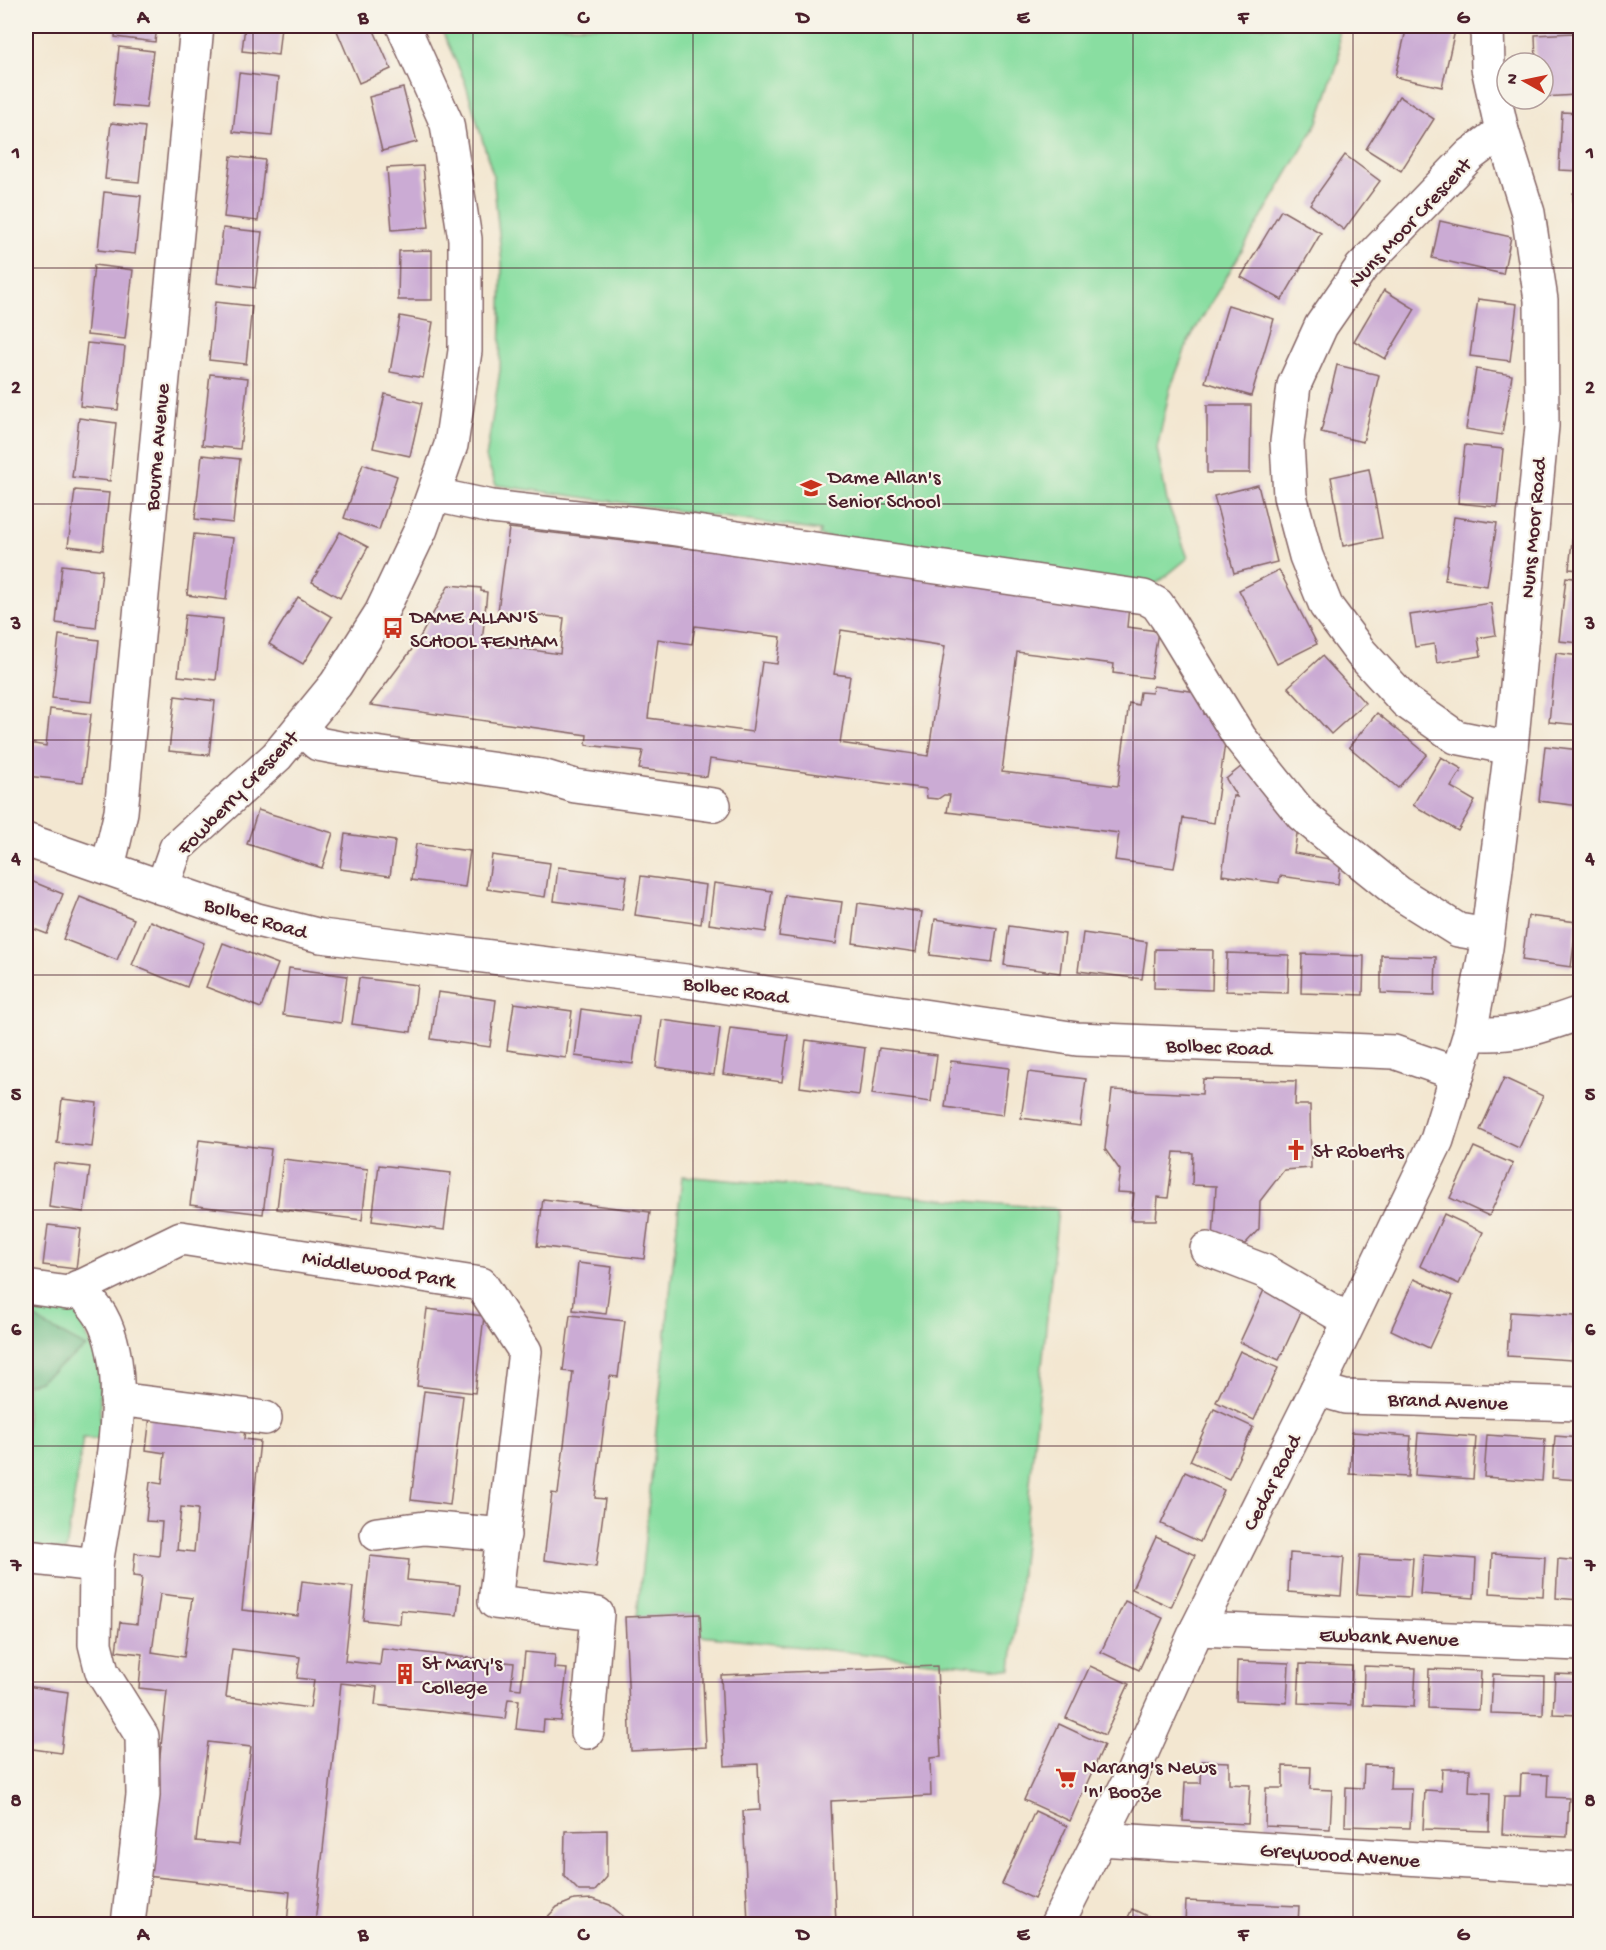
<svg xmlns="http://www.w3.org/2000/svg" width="1606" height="1950" font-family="'Gochi Hand',sans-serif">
<rect width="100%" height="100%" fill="#f7f3e8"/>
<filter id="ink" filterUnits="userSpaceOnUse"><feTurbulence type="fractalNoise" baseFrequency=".0167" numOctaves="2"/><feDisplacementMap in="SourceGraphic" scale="12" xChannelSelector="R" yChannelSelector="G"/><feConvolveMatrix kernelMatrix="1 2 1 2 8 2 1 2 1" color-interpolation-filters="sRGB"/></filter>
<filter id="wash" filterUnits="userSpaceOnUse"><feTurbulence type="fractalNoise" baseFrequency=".008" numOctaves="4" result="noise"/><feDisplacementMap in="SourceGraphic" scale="24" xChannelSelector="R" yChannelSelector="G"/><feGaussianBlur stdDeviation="1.35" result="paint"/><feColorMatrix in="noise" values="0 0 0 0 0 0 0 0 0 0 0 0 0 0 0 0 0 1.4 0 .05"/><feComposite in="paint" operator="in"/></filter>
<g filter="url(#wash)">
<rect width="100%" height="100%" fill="#f3e7d1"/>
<g fill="#89dea1" stroke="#6a7e66" stroke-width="1.5">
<polygon points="444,26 1338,26 1339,59 1318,122 1189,340 1170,389 1157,448 1167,501 1188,558 1156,584 1147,586 819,536 820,531 496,485 486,458 500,370 502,264 493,175 465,82 443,33"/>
<polygon points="682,1176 1058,1209 1011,1670 701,1636 699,1614 637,1617"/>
<polygon points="26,1303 74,1307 99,1364 101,1439 83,1438 66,1551 26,1546"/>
</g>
<polygon fill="#6ebd87" stroke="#5c6e59" stroke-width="1.5" points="26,1309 45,1325 86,1347 39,1381 26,1385"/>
<g id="blocks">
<g fill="#cbabd4" fill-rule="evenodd">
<polygon points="116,26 157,26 155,42 115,37"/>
<polygon points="245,26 281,26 278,55 242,51"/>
<polygon points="335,26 372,26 391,69 359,83"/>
<polygon points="1407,26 1456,26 1442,87 1395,77"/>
<polygon points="1573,33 1576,95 1543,97 1543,63 1536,63 1535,35"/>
<polygon points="119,47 153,51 146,108 113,105"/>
<polygon points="239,73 278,78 272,136 233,132"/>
<polygon points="403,88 417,142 382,151 369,97"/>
<polygon points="1399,96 1434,119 1401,171 1366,149"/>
<polygon points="1562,112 1580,113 1580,171 1559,170"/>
<polygon points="111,123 145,127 139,182 105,179"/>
<polygon points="1345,155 1380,181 1344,230 1310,204"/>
<polygon points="231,156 265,160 258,221 224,217"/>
<polygon points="423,166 429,227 392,230 387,168"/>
<polygon points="104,192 141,196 135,254 98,250"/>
<polygon points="1573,193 1580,193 1580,257 1574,258"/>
<polygon points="1281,210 1321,233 1282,300 1241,277"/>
<polygon points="1440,221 1511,237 1503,274 1432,258"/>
<polygon points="223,228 262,232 255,288 217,283"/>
<polygon points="432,250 432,300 398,300 399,251"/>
<polygon points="94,265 133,270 125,339 87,335"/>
<polygon points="1384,290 1415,309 1385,359 1354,341"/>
<polygon points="1478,299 1517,304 1510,361 1470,356"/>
<polygon points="215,302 252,306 246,364 209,360"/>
<polygon points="1228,305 1274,319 1251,396 1205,382"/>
<polygon points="400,316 433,322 423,378 390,372"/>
<polygon points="87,343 125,347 118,410 80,406"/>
<polygon points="1337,365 1379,375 1363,442 1321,432"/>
<polygon points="1476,369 1512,375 1502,435 1466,429"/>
<polygon points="210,374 248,378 240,449 202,445"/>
<polygon points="385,394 422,403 410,456 373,448"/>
<polygon points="1207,405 1251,405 1250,473 1207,473"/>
<polygon points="79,418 116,423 110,481 72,477"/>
<polygon points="1465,445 1503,449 1497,507 1458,503"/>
<polygon points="202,455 240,459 233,523 195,519"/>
<polygon points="363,464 397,476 379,530 344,518"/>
<polygon points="1579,467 1580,467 1580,494 1576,494"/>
<polygon points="1369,469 1382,538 1343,546 1331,477"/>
<polygon points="1258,485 1277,562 1234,573 1214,496"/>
<polygon points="75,490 109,493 103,550 68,546"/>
<polygon points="1576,504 1580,505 1580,570 1569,569"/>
<polygon points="1454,517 1497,523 1487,586 1445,580"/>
<path d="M509,528l292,33 328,46 -2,20 31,4 -7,47 -38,-5 1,-9 -97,-12 -15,120 116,14 11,-83 9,2 2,-13 12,1 1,-7 52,7 -1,21 13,2 10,12 -13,95 -31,-5 -9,50 -59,-8 4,-27 -172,-21 3,-17h-6l-6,4 -11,-1 -1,-9 -216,-30 -3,18 -68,-8 4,-18 -57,-6 1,-10 -217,-30 46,-61 33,-59 32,3v3l6,1 -5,51 78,11 4,-36 -66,-7zM695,626l86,11 -4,27 -15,-2 -10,70 -104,-14 10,-79 34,5zM841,630l104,16 -17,110 -88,-13 10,-67 -16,-2z"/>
<polygon points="340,532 368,547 340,598 312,582"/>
<polygon points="194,534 233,538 226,600 187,595"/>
<polygon points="62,565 102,570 96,628 56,623"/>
<polygon points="1279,570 1317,644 1277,664 1239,590"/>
<polygon points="1566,577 1580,579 1580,643 1559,641"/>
<polygon points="298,597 332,617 303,664 269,644"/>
<polygon points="1491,603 1496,635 1478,638 1481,656 1437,663 1434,644 1415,647 1410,615"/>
<polygon points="185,615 223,619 216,680 178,676"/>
<polygon points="59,635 99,640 92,702 52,698"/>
<polygon points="1556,653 1580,656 1580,725 1549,722"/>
<polygon points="1322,656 1365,703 1331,734 1288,687"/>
<polygon points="175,696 215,701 209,755 169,751"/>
<polygon points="50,709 91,714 83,782 26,776 28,743 46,746"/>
<polygon points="1377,713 1427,754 1398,788 1349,747"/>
<polygon points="1545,746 1580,750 1580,806 1539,801"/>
<polygon points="1441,757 1462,769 1451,787 1475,801 1458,831 1413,805"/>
<polygon points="1247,762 1299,821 1294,853 1341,861 1338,884 1280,876 1279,883 1222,875 1233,796 1237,797 1226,779"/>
<polygon points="258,810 333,833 322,868 247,844"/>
<polygon points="345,834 395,841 390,876 340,869"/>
<polygon points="416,844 470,851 465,887 411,880"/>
<polygon points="492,855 550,863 545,897 487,889"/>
<polygon points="558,867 627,876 622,910 554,901"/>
<polygon points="641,876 706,885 701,924 635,915"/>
<polygon points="26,879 63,894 47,934 26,926"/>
<polygon points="714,883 772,891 766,932 709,924"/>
<polygon points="785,895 842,902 836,944 779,936"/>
<polygon points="80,897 134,919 117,960 63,939"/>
<polygon points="858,903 922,912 916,952 853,943"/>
<polygon points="1528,916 1577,922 1571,967 1522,960"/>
<polygon points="935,919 997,928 992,963 930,955"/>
<polygon points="150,921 204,943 187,987 132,965"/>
<polygon points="1009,926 1065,934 1060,973 1004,965"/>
<polygon points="1083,933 1147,942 1142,979 1078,971"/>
<polygon points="223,943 278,964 261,1008 206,987"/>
<polygon points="1155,949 1213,950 1212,990 1154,988"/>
<polygon points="1227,953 1289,955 1288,993 1226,991"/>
<polygon points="1302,954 1364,956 1363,995 1301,993"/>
<polygon points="1381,955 1436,957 1435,995 1381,993"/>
<polygon points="289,968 347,976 341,1023 283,1015"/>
<polygon points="359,978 417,985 411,1032 352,1024"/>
<polygon points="438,992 496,1000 490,1047 431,1039"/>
<polygon points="514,1003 572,1011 566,1058 507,1050"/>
<polygon points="581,1009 639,1017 633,1064 575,1056"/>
<polygon points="662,1020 720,1028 714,1075 656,1067"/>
<polygon points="730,1028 788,1035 782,1082 723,1074"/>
<polygon points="806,1040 865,1048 859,1095 800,1087"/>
<polygon points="879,1048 937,1055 931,1102 872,1094"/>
<polygon points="951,1061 1009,1068 1003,1115 945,1107"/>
<polygon points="1028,1072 1086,1079 1080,1126 1021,1118"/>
<polygon points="1504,1078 1543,1096 1519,1148 1480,1130"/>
<polygon points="1203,1079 1296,1081 1295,1105 1310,1105 1311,1168 1284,1170 1260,1201 1259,1229 1245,1244 1213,1240 1216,1186 1192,1185 1193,1153 1174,1152 1168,1198 1158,1197 1156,1220 1131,1220 1134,1193 1117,1192 1120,1170 1105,1149 1112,1090 1202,1094"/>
<polygon points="62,1099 97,1103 92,1147 57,1143"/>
<polygon points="199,1140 271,1149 263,1214 190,1205"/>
<polygon points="1474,1147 1513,1164 1489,1216 1450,1198"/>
<polygon points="283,1159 368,1169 362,1220 277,1209"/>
<polygon points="54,1163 90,1167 84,1212 49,1207"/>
<polygon points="379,1165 451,1173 444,1230 372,1221"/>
<polygon points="543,1199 650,1212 644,1259 537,1246"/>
<polygon points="1444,1214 1483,1232 1459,1284 1420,1266"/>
<polygon points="48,1225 81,1229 76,1269 43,1265"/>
<polygon points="578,1263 612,1267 606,1314 573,1310"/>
<polygon points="1414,1279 1453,1296 1429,1348 1391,1330"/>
<polygon points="1264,1290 1303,1308 1279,1360 1240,1342"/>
<polygon points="427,1309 484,1316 475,1393 417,1386"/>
<polygon points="1510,1312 1575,1316 1572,1360 1507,1356"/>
<polygon points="570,1315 625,1321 618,1377 610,1376 595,1498 605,1499 596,1567 544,1560 552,1493 558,1494 573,1372 563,1371"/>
<polygon points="1240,1351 1278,1368 1254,1420 1216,1402"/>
<polygon points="424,1391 463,1396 450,1505 411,1500"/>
<polygon points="1214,1409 1253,1427 1229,1479 1190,1461"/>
<path d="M150,1416l95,10 -1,13 16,2 -18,169 56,6 4,-35 51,6 -8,74 35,4 2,-17 132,15 -3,25 10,1 4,-37 30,3 -1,13 13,1 -6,52 -17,-1 -1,12 -27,-3 3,-29 -11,-1 -3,20 -130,-14 2,-18 -36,-4 -26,241h-28l3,-32 -143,-16 20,-185 -28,-3 3,-34 -26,-3 4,-29 17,2 5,-47 -9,-1 2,-23 24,3 3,-34 -16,-1 4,-39 12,2 3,-31 -19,-3zM181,1507l17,2 -4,43 -17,-2zM160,1594l32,4 -8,59 -32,-5zM232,1649l68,8 -3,21 17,2 -4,28 -84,-11zM208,1742l43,5 -12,98 -43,-4z"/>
<polygon points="1352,1432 1411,1436 1408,1477 1350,1474"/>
<polygon points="1418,1433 1476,1437 1473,1479 1415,1475"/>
<polygon points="1487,1435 1545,1439 1542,1481 1484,1477"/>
<polygon points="1555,1436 1580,1438 1580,1480 1552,1478"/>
<polygon points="1185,1472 1224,1490 1200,1542 1161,1524"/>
<polygon points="1156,1537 1195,1555 1171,1607 1132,1589"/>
<polygon points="1290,1553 1344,1557 1341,1596 1288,1592"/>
<polygon points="1492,1554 1545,1557 1543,1596 1490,1593"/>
<polygon points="1360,1555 1413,1558 1410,1597 1357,1594"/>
<polygon points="1423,1555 1476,1559 1474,1598 1420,1594"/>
<polygon points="370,1556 409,1560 407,1580 460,1585 457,1615 401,1610 400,1624 363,1620"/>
<polygon points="1558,1559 1580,1561 1580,1600 1556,1598"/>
<polygon points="1125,1601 1163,1618 1139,1670 1101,1652"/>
<polygon points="700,1614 706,1747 631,1751 625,1617"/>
<polygon points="1237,1661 1289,1663 1287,1703 1236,1701"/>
<polygon points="1300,1664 1352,1666 1351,1705 1298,1703"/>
<polygon points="937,1666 941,1757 930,1758 931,1796 831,1801 836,1924 748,1924 743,1811 760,1810 758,1764 725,1766 721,1675"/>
<polygon points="1090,1666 1129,1684 1105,1735 1066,1718"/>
<polygon points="1364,1666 1416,1668 1414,1707 1363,1705"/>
<polygon points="1429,1669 1481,1671 1479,1710 1428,1708"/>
<polygon points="1493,1674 1544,1676 1543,1715 1491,1713"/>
<polygon points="1555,1674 1580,1675 1580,1715 1553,1714"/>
<polygon points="26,1686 68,1692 61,1753 26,1748"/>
<polygon points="1059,1724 1104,1745 1070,1821 1024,1800"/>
<polygon points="1202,1761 1229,1762 1229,1784 1250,1785 1248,1824 1183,1821 1185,1783 1201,1783"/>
<polygon points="1364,1765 1391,1766 1390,1789 1412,1789 1410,1828 1345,1826 1346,1787 1363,1788"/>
<polygon points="1283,1766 1311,1767 1310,1789 1332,1790 1330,1829 1265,1826 1266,1788 1283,1788"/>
<polygon points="1442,1769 1470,1769 1469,1792 1490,1793 1489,1831 1423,1829 1425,1790 1441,1791"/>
<polygon points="1521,1774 1548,1775 1547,1797 1569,1798 1567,1837 1502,1834 1504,1796 1520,1796"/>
<polygon points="1035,1811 1067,1826 1034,1899 1002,1884"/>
<polygon points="607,1830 607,1877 595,1891 579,1891 564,1876 565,1831"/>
<polygon points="593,1899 610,1905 624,1917 628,1924 541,1924 557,1907 574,1900"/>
<polygon points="1186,1901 1299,1906 1298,1924 1185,1924"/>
<polygon points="1132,1909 1162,1923 1161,1924 1125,1924"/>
<polygon points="1321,1920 1382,1923 1382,1924 1321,1924"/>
</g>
</g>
</g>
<g filter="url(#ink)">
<use href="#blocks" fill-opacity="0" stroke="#856565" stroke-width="1.5"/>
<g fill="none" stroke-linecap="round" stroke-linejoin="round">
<defs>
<g id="minor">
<polyline points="1502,131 1470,155 1361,268 1321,326 1294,385 1287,442 1290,496 1306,556 1326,606 1361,653 1406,702 1456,737 1511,748"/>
<polyline points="435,495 492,507 655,526 1144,597 1157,604 1166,617 1240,738 1302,815 1399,893 1458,930 1487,935"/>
<polyline points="300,728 318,744 339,748 542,776 575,786 714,805"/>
<polyline points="26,840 257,920 321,936 686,981 1077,1039 1394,1052 1458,1074"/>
<polyline points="108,867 121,812 197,26"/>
<polyline points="162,888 176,848 277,756 336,684 381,613 421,529 451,445 465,351 465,239 447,124 403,26"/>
<path d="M1470,1033c41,5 73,-7 110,-20"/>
<polyline points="1207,1249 1264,1271 1348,1320"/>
<polyline points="26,1287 68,1293 181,1238 481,1284 525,1351 495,1602 597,1614 587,1732"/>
<polyline points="1317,1389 1345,1397 1580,1404"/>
<polyline points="117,1399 265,1418"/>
<polyline points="377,1534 425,1528 504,1535"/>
<path d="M26,1557l70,8c10,-67 40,-187 5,-249 -6,-10 -15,-19 -23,-29"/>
<polyline points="96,1565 95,1644 102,1672 142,1736 143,1795 128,1924"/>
<polyline points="1197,1629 1580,1644"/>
<polyline points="1100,1839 1580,1869"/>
<polyline points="1057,1924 1130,1779 1197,1629 1317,1389 1437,1140 1470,1033 1486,948 1511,748 1542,426 1541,300 1528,213 1502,131 1488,68 1487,26"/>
</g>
</defs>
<use href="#minor" stroke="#856565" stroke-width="36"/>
<use href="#minor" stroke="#fff" stroke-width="33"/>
</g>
</g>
<path fill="none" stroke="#4a1f2b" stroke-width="1.5" stroke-opacity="0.55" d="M253,26v1898M473,26v1898M693,26v1898M913,26v1898M1133,26v1898M1353,26v1898M26,268h1554M26,504h1554M26,740h1554M26,975h1554M26,1210h1554M26,1446h1554M26,1682h1554"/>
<defs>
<symbol id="school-bare" viewBox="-9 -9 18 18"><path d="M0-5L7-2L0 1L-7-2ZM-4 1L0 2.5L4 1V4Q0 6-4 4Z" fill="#c8321e" stroke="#f7f3e8" stroke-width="2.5" paint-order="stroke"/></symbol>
<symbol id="bus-bare" viewBox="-9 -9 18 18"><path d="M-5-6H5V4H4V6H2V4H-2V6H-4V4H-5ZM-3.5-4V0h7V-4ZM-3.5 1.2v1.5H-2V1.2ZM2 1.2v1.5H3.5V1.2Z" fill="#c8321e" stroke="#f7f3e8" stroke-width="2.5" paint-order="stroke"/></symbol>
<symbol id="church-bare" viewBox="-9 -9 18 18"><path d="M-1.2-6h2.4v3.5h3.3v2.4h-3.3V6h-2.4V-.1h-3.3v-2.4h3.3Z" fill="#c8321e" stroke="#f7f3e8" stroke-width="2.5" paint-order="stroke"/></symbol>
<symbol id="building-bare" viewBox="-9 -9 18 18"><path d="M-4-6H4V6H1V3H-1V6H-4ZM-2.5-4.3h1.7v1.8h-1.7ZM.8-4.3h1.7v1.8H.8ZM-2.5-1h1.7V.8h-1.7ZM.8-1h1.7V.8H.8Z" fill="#c8321e" stroke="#f7f3e8" stroke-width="2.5" paint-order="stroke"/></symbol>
<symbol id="supermarket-bare" viewBox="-9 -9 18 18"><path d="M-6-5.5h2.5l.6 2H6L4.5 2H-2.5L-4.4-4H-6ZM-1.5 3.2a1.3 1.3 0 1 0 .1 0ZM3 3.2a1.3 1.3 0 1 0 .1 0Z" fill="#c8321e" stroke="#f7f3e8" stroke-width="2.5" paint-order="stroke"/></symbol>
</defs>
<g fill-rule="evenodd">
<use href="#school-bare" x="796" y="473" width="30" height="30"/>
<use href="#bus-bare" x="378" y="613" width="30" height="30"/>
<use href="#church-bare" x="1281" y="1135" width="30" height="30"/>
<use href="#building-bare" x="390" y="1659" width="30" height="30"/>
<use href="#supermarket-bare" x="1051" y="1763" width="30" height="30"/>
</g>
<g text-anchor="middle" stroke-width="4.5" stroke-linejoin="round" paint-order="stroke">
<g font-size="21" fill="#4a1f2b" stroke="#f7f3e8">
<text transform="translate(1409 222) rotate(-47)" y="7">Nuns Moor Crescent</text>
<text transform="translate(156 447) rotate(-85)" y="7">Bourne Avenue</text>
<text transform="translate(1532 528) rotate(-85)" y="7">Nuns Moor Road</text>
<text transform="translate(237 792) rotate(-46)" y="7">Fowberry Crescent</text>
<text transform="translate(256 917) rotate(16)" y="7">Bolbec Road</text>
<text transform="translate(736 989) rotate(8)" y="7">Bolbec Road</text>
<text transform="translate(1219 1046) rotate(2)" y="7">Bolbec Road</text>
<text transform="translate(379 1268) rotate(9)" y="7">Middlewood Park</text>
<text transform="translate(1448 1400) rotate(2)" y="7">Brand Avenue</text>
<text transform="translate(1271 1482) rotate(-63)" y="7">Cedar Road</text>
<text transform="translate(1389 1636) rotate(2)" y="7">Ewbank Avenue</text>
<text transform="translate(1340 1854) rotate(4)" y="7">Greywood Avenue</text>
</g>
<g font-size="21" fill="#4a1f2b" stroke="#f7f3e8" text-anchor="start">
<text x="828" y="483">Dame Allan's<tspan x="828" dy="24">Senior School</tspan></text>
<text x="410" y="623">DAME ALLAN'S<tspan x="410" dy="24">SCHOOL FENHAM</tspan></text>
<text x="1313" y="1157">St Roberts</text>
<text x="422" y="1669">St Mary's<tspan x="422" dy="24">College</tspan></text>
<text x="1083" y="1773">Narang's News<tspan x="1083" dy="24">'n' Booze</tspan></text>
</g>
</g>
<rect width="1606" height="1950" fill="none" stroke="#f7f3e8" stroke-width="66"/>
<g transform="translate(1525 81) rotate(279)"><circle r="28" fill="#f7f3e8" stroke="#b29e9c" stroke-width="1.5"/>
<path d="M0-4.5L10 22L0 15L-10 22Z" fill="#c8321e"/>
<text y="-9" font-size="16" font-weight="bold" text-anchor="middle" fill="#4a1f2b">N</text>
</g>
<rect x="33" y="33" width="1540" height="1884" fill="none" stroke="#4a1f2b" stroke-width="2"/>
<g font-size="20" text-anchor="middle" font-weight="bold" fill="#4a1f2b">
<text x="143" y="23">A</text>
<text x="363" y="23">B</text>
<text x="583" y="23">C</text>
<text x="803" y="23">D</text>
<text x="1023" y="23">E</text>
<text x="1243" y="23">F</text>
<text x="1463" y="23">G</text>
<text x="16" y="158">1</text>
<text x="1590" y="158">1</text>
<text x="16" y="393">2</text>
<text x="1590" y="393">2</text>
<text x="16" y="629">3</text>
<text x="1590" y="629">3</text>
<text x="16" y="864">4</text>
<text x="1590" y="864">4</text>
<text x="16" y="1100">5</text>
<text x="1590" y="1100">5</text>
<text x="16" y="1335">6</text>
<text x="1590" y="1335">6</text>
<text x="16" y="1571">7</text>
<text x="1590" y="1571">7</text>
<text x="16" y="1806">8</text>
<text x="1590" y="1806">8</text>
<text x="143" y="1940">A</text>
<text x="363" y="1940">B</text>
<text x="583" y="1940">C</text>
<text x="803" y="1940">D</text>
<text x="1023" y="1940">E</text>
<text x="1243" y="1940">F</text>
<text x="1463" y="1940">G</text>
</g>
</svg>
